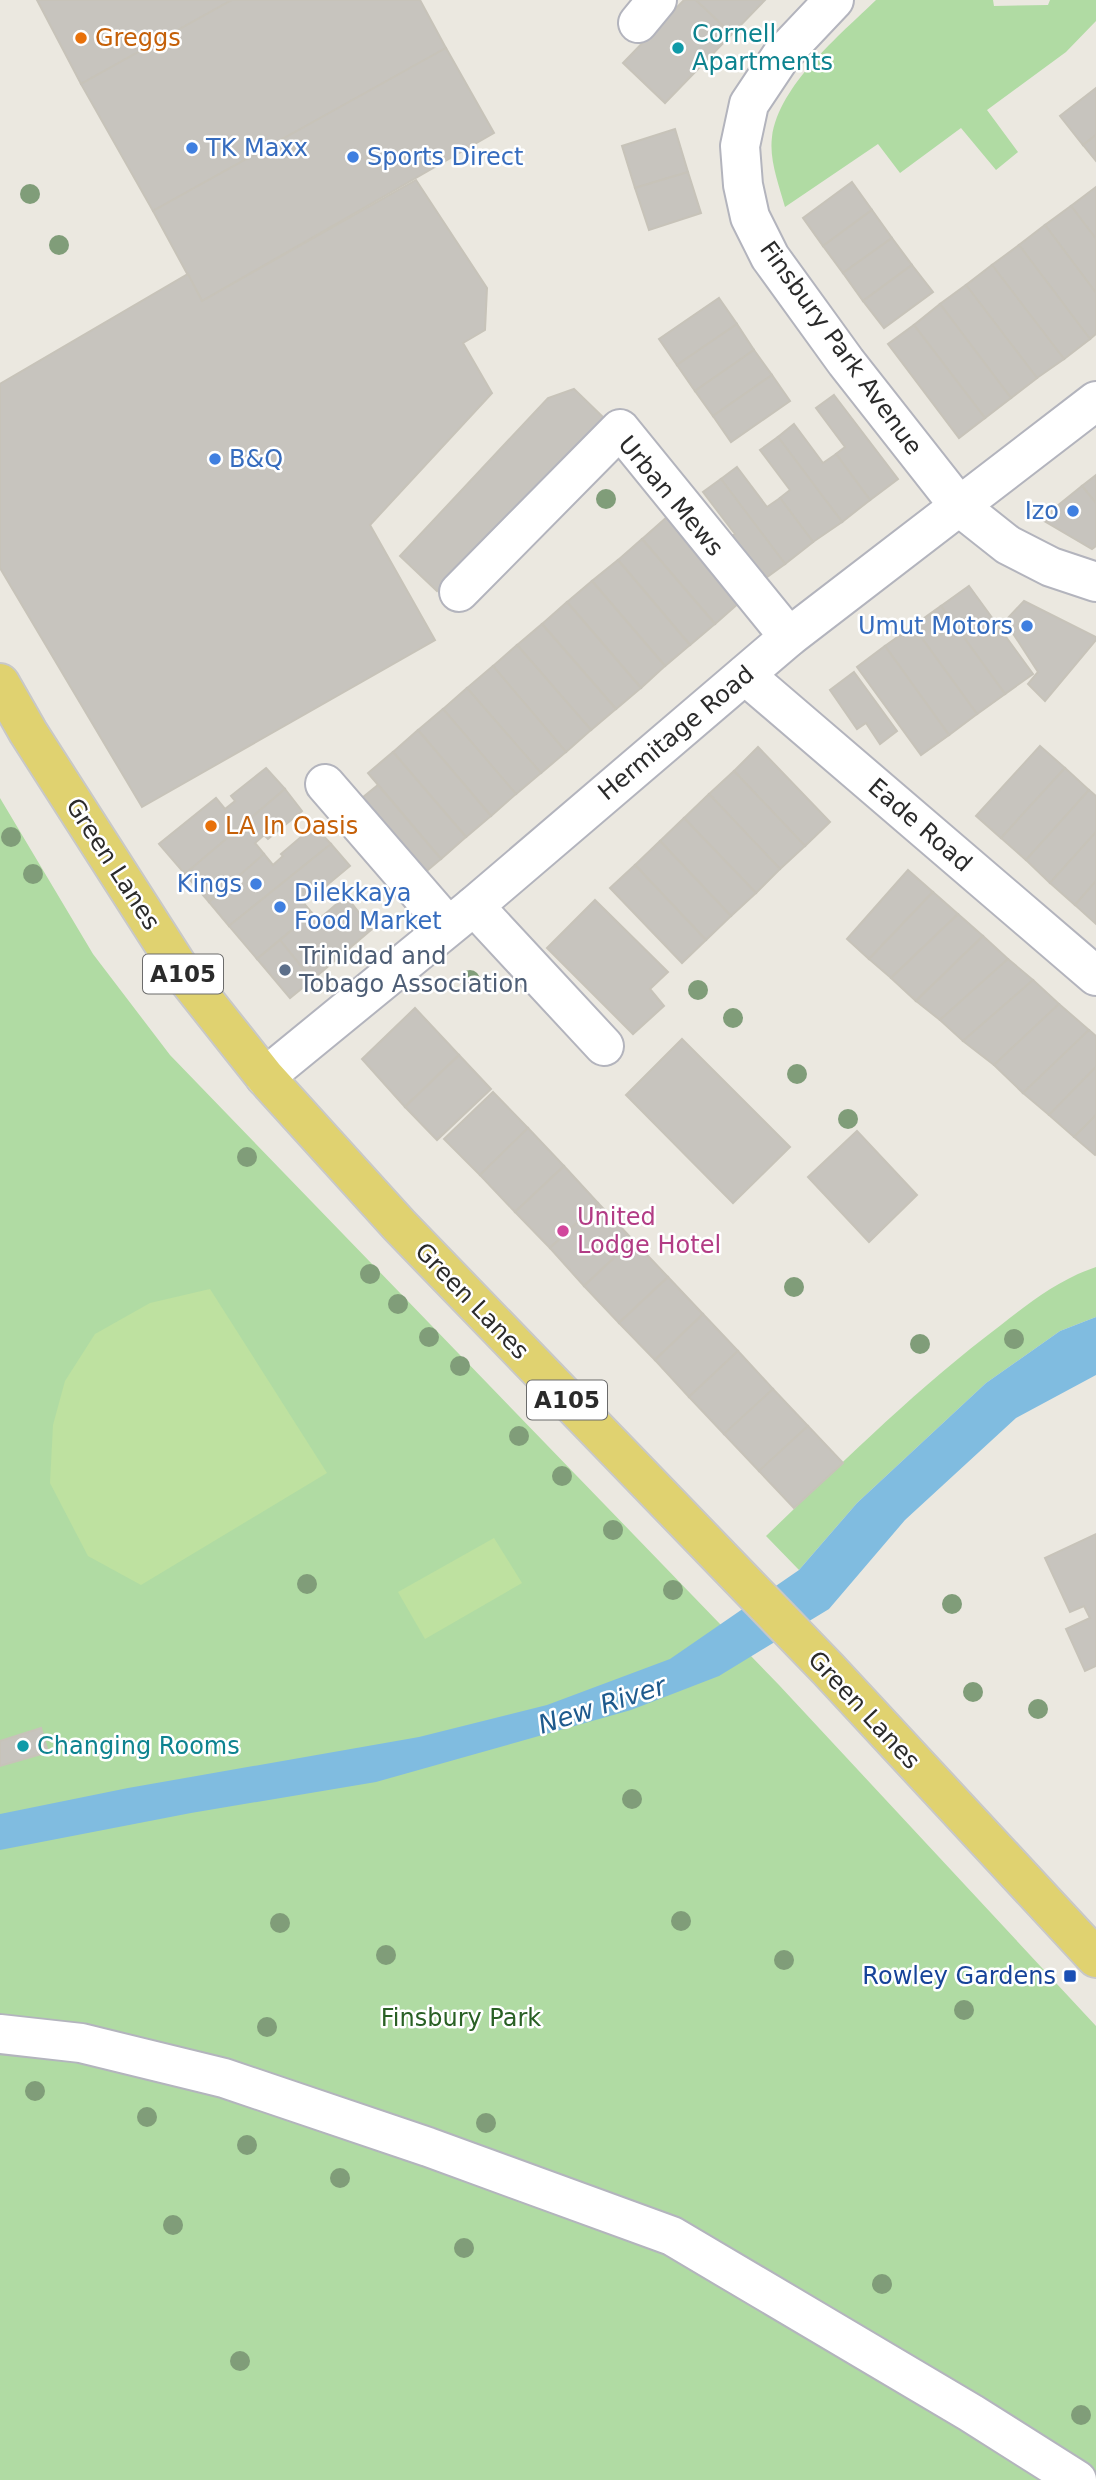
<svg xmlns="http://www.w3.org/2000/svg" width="1096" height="2480" font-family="'DejaVu Sans',sans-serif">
<rect width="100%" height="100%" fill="#ebe8e0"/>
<g fill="#b0dba3">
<path d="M876,0h117l1,6 54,-1 2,-5h46v21l-30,31 -79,58 31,42 -22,18 -35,-42 -61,45 -22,-29 -93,63c-6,-22 -16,-47 -13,-70 7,-52 68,-102 104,-137z"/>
<polygon points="0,798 93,954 170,1055 779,1685 1096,2026 1096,2480 0,2480"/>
<path d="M1096,1267v50l-36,14 -74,52 -129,120 -58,67 -33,-34c76,-73 151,-148 235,-211 29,-23 59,-46 95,-58z"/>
</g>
<g fill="#bee1a0">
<polygon points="210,1289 327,1473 141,1585 88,1556 50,1483 53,1425 65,1381 95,1334 150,1303"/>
<polygon points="494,1538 522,1583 425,1639 398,1592"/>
</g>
<polygon fill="#80bce0" points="1096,1317 1096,1375 1016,1418 905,1520 829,1609 719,1676 631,1710 376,1782 191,1813 0,1850 0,1814 128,1788 419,1737 547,1705 670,1659 799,1570 857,1503 986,1383 1060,1331"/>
<g fill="#c7c4be" stroke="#c7c3b9" stroke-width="2">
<polygon points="37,0 232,0 81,84"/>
<polygon points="232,0 420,0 446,48 153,211 81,84"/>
<polygon points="684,0 696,0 732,34 665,103 623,63"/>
<polygon points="696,0 765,0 732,34"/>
<polygon points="446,48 494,133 202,301 153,211"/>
<polygon points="1096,88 1096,135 1083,145 1060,116"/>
<polygon points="675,129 688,172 635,188 622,146"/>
<polygon points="1096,135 1096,161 1083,145"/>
<polygon points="688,172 701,213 649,230 635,188"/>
<polygon points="416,180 487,288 485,330 463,343 492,393 370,525 435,640 142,807 0,568 0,384 188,274 202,301"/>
<polygon points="852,182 872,210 823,246 803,218"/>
<polygon points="1096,187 1096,239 1071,206"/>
<polygon points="1071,206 1096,239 1096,293 1045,225"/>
<polygon points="872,210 892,238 843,273 823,246"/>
<polygon points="1045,225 1096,293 1096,334 1090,339 1019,245"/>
<polygon points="892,238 912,265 863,301 843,273"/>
<polygon points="1019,245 1090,339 1064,359 992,265"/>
<polygon points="912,265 933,292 884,328 863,301"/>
<polygon points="992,265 1064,359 1037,378 966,285"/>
<polygon points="966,285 1037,378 1011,398 940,304"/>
<polygon points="719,298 737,324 677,365 659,339"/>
<polygon points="940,304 1011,398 985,418 914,325"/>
<polygon points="737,324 754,350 695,391 677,365"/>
<polygon points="914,325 985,418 959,438 888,344"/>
<polygon points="754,350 772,375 713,416 695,391"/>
<polygon points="772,375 790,401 731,442 713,416"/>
<polygon points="574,389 605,419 437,591 400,556 548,398"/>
<polygon points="834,395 898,479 870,500 836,454 845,447 816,408"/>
<polygon points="794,424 823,463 836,454 870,500 842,522 778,437"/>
<polygon points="778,437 842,522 813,542 780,498 790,490 760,450"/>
<polygon points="737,467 767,507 780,498 813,542 785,564 721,479"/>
<polygon points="1096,475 1096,503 1082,486"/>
<polygon points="721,479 785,564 756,585 723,541 735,534 703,492"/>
<polygon points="1082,486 1096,503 1096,546 1092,549 1041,519"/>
<polygon points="667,517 740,602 715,624 642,539"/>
<polygon points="642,539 715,624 690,645 618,560"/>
<polygon points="618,560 690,645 665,666 592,581"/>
<polygon points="592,581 665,666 641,688 567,602"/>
<polygon points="969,586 1033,674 1005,694 941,606"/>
<polygon points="1024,601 1096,637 1096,640 1045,701 1028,684 1038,672 1005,621"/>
<polygon points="567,602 641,688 616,709 542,624"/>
<polygon points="941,606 1005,694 977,714 913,626"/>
<polygon points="542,624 616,709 591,730 517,645"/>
<polygon points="913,626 977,714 949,735 885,646"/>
<polygon points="517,645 591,730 566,752 493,666"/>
<polygon points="885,646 949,735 921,755 857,667"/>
<polygon points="493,666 566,752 541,773 467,688"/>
<polygon points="854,672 897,731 880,744 866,723 857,729 830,690"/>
<polygon points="467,688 541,773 516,794 443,709"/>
<polygon points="443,709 516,794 491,816 418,730"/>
<polygon points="418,730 491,816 466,837 393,752"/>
<polygon points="1040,746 1065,768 1001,838 976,816"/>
<polygon points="758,747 830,822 805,846 734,771"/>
<polygon points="393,752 466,837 441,859 368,773"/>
<polygon points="266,768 285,789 185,874 159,844 216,798 225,809 235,801 231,796"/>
<polygon points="1065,768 1089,790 1026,860 1001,838"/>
<polygon points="734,771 805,846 780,869 709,794"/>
<polygon points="378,785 441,859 416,880 362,798"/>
<polygon points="285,789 302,811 268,839 264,835 255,843 264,854 209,902 185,874"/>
<polygon points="1089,790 1096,796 1096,832 1050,883 1026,860"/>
<polygon points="709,794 780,869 756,893 684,818"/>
<polygon points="684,818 756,893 731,916 660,841"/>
<polygon points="314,826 331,844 229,926 209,902 264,854 273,865 283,856 281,854"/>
<polygon points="1096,832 1096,881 1075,905 1050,883"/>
<polygon points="660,841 731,916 706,940 635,865"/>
<polygon points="331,844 350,866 315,895 312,891 301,900 312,913 257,959 229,926"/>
<polygon points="635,865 706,940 682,963 610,888"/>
<polygon points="908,870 933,892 869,959 847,939"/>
<polygon points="1096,881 1096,924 1075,905"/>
<polygon points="933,892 958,914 891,978 869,959"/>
<polygon points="346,896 372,929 312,980 280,940 312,913 318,920"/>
<polygon points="595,900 668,972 650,989 664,1006 633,1034 547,948"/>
<polygon points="958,914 983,936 916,1001 891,978"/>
<polygon points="983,936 1008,959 940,1020 916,1001"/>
<polygon points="280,940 312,980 290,998 257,959"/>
<polygon points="1008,959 1033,980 963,1041 940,1020"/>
<polygon points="1033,980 1059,1004 994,1065 963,1041"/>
<polygon points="1059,1004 1089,1030 1023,1093 994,1065"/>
<polygon points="415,1008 459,1055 405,1107 362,1059"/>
<polygon points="1089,1030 1096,1036 1096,1067 1049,1115 1023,1093"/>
<polygon points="682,1039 790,1147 733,1203 626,1095"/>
<polygon points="459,1055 491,1089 437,1140 405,1107"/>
<polygon points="1096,1067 1096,1115 1074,1137 1049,1115"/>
<polygon points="493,1092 528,1128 480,1175 444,1139"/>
<polygon points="1096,1115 1096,1154 1095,1155 1074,1137"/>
<polygon points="528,1128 564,1166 515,1212 480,1175"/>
<polygon points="857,1131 917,1195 869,1242 808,1177"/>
<polygon points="564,1166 598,1203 550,1248 515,1212"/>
<polygon points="598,1203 633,1240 584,1286 550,1248"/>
<polygon points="633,1240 668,1277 619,1323 584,1286"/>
<polygon points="668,1277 703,1314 655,1360 619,1323"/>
<polygon points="703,1314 738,1351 689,1397 655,1360"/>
<polygon points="738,1351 773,1389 724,1434 689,1397"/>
<polygon points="773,1389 808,1426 759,1471 724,1434"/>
<polygon points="808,1426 843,1463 794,1508 759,1471"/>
<polygon points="1096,1534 1096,1666 1085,1671 1066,1629 1090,1618 1084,1606 1070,1612 1045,1558"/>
<polygon points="41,1728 48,1752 0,1766 0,1741"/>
</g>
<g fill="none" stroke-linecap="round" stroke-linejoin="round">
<defs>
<g id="minor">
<polyline points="834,0 781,56 749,104 740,146 743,185 750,217 770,257 846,362 960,507 1008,545 1051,567 1096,582"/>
<polyline points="638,23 657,0"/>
<polyline points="459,592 620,429 789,637"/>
<polyline points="745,675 1096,976"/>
<polyline points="325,784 448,926"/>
<polyline points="474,906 604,1046"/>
<polyline points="265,1077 474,906 789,637 1096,401"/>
<polyline points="0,2034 81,2043 224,2078 428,2147 672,2236 971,2413 1077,2480"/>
</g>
<polyline id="major" points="0,683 28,732 181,971 265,1077 399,1225 828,1669 1096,1958"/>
</defs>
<use href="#minor" stroke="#b3b4bd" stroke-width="42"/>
<use href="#major" stroke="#c8c8c8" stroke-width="42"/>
<use href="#minor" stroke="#fff" stroke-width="38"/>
<use href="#major" stroke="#e0d270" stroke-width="38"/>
</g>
<g fill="#809d79">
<circle cx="30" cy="194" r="10"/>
<circle cx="59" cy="245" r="10"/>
<circle cx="606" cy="499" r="10"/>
<circle cx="11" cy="837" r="10"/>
<circle cx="33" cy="874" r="10"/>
<circle cx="470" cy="980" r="10"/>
<circle cx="698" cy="990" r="10"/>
<circle cx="733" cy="1018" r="10"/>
<circle cx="797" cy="1074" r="10"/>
<circle cx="848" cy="1119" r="10"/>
<circle cx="247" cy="1157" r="10"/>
<circle cx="370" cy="1274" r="10"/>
<circle cx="794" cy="1287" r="10"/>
<circle cx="398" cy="1304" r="10"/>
<circle cx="429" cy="1337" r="10"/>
<circle cx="1014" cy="1339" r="10"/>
<circle cx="920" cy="1344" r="10"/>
<circle cx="460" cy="1366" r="10"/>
<circle cx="519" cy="1436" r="10"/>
<circle cx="562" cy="1476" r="10"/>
<circle cx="613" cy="1530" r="10"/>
<circle cx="307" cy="1584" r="10"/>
<circle cx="673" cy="1590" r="10"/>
<circle cx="952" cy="1604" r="10"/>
<circle cx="973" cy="1692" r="10"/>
<circle cx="1038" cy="1709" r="10"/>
<circle cx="632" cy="1799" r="10"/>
<circle cx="681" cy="1921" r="10"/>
<circle cx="280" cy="1923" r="10"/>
<circle cx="386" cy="1955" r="10"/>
<circle cx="784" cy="1960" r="10"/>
<circle cx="964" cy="2010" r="10"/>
<circle cx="267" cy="2027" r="10"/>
<circle cx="35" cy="2091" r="10"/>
<circle cx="147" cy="2117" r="10"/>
<circle cx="486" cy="2123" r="10"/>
<circle cx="247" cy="2145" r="10"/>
<circle cx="340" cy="2178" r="10"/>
<circle cx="173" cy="2225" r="10"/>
<circle cx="464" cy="2248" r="10"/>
<circle cx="882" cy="2284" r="10"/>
<circle cx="240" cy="2361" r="10"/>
<circle cx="1081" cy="2415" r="10"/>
</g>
<g fill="#e8710a" stroke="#fff" stroke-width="2.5">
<circle cx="81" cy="38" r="7"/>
<circle cx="211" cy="826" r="7"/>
</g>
<g fill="#0f9aa8" stroke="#fff" stroke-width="2.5">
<circle cx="678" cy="48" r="7"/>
<circle cx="23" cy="1746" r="7"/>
</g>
<g fill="#3f7fe0" stroke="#fff" stroke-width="2.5">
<circle cx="192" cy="148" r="7"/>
<circle cx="353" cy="157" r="7"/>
<circle cx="215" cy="459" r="7"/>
<circle cx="1073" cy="511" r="7"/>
<circle cx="1027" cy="626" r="7"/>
<circle cx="256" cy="884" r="7"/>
<circle cx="280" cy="907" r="7"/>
</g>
<circle fill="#5c6f8a" stroke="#fff" stroke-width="2.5" cx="285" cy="970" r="7"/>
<circle fill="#d1479c" stroke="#fff" stroke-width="2.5" cx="563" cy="1231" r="7"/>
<rect fill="#1a4fb4" stroke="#fff" stroke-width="2.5" x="1063" y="1969" width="14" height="14" rx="3.5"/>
<g text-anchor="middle" stroke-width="5" stroke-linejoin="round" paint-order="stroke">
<g fill="#fff" stroke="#6b6b6b" stroke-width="2">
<rect x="143" y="954.5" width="80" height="39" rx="5"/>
<rect x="527" y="1380.5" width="80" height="39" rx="5"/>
</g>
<g font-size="23" font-weight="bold" fill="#2b2b2b">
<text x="183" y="982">A105</text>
<text x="567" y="1408">A105</text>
</g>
<g font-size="24" fill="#0d838f" stroke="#fff" text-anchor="start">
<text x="692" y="42">Cornell<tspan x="692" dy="28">Apartments</tspan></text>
<text x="37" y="1754">Changing Rooms</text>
</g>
<g font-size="24" fill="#c56008" stroke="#fff" text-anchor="start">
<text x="95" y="46">Greggs</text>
<text x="225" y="834">LA In Oasis</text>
</g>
<g font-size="24" fill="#366cbe" stroke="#fff" text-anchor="start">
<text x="206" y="156">TK Maxx</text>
<text x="367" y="165">Sports Direct</text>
<text x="229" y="467">B&amp;Q</text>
<text x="1059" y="519" text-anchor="end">Izo</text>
<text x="1013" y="634" text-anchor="end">Umut Motors</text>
<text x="242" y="892" text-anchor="end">Kings</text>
<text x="294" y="901">Dilekkaya<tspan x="294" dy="28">Food Market</tspan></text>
</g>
<g font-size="24" fill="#2b2b2b" stroke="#fff">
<text transform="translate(841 348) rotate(54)" y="8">Finsbury Park Avenue</text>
<text transform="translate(671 496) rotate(50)" y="8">Urban Mews</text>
<text transform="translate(676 733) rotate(-40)" y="8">Hermitage Road</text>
<text transform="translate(920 825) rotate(41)" y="8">Eade Road</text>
<text transform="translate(113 864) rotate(57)" y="8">Green Lanes</text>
<text transform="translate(472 1301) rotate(46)" y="8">Green Lanes</text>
<text transform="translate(864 1710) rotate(47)" y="8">Green Lanes</text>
</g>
<g font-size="24" fill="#4e5e75" stroke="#fff" text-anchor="start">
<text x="299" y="964">Trinidad and<tspan x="299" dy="28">Tobago Association</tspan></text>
</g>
<g font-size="24" fill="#b23c85" stroke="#fff" text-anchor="start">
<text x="577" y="1225">United<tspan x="577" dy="28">Lodge Hotel</tspan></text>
</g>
<g font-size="24" fill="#164399" stroke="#fff" text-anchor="end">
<text x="1056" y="1984">Rowley Gardens</text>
</g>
<g font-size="24" fill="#296024" stroke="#fff">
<text x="461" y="2026">Finsbury Park</text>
</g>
<g font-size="26" font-style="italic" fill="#1e5a8d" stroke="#fff">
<text transform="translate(602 1705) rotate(-18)" y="9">New River</text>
</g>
</g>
</svg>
